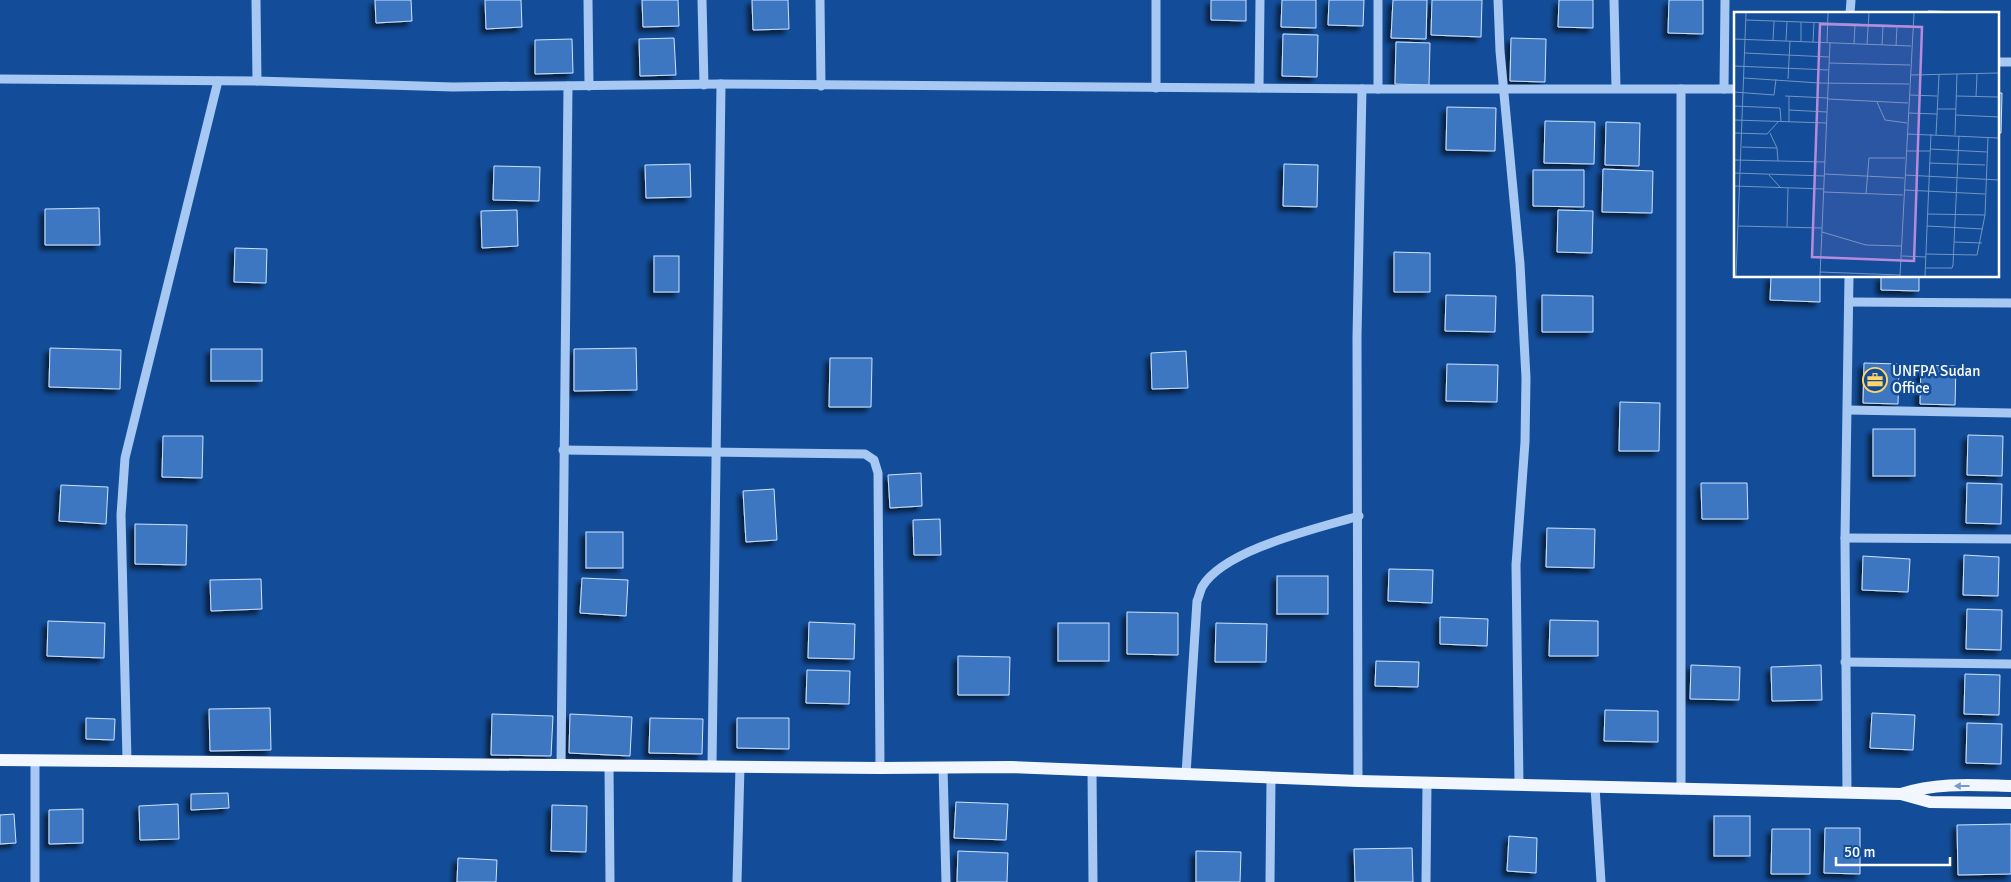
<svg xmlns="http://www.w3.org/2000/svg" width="2011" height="882" font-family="Signika,sans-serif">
<defs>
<filter id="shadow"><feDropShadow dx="-4.5" dy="4.5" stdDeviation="2.5" flood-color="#0009"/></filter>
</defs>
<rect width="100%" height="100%" fill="#134d99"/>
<g fill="#3c76c1" stroke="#cee3fd" filter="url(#shadow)">
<polygon points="375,0 411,0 412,21 376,23"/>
<polygon points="485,0 521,0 522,27 486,29"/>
<polygon points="642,0 678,0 679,26 643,27"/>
<polygon points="752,0 788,0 789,29 753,30"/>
<polygon points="1211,0 1246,0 1246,21 1211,20"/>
<polygon points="1282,0 1316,0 1316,28 1281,27"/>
<polygon points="1329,0 1364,0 1363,26 1328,25"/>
<polygon points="1393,0 1427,0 1426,39 1391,38"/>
<polygon points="1432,0 1482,0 1481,37 1431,35"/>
<polygon points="1559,0 1593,0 1593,28 1558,27"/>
<polygon points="1669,0 1703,0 1703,34 1668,33"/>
<polygon points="1928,11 1963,12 1963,14 1928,14"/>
<polygon points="1283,34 1318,35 1317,77 1282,76"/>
<polygon points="674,38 676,75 640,76 639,39"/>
<polygon points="1511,38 1546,39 1545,82 1510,81"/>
<polygon points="572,39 573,73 535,74 535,40"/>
<polygon points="1396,42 1430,43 1429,85 1395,84"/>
<polygon points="1997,93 2002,93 2001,133 1997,133"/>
<polygon points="1447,107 1496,108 1495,151 1446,150"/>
<polygon points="1545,121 1595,122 1594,164 1544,163"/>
<polygon points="1606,122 1640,123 1639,166 1605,165"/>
<polygon points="690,164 691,197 646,198 645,165"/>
<polygon points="1284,164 1318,165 1317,207 1283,206"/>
<polygon points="494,166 540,167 539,201 493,200"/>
<polygon points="1603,169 1653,171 1652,213 1602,212"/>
<polygon points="1533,170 1584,170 1584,207 1533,206"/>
<polygon points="99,208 100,245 45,245 45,209"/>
<polygon points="517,210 518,246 482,248 481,211"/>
<polygon points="1558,210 1593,211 1592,253 1557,252"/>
<polygon points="235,248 267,249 266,283 234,282"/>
<polygon points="1394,252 1430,253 1430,292 1394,292"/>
<rect x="654" y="256" width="25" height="36"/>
<polygon points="1771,276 1820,276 1820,302 1770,300"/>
<polygon points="1881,276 1919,276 1919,291 1881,290"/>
<polygon points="1446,295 1496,296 1495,332 1445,331"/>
<polygon points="1542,295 1593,296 1593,332 1542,332"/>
<polygon points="50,348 121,350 120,389 49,387"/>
<polygon points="636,348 637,390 574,391 574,349"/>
<rect x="211" y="349" width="51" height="32"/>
<polygon points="1186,351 1188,388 1152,389 1151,353"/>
<polygon points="830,358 872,358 871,407 829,407"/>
<polygon points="1864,363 1899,364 1898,404 1863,403"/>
<polygon points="1447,364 1498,365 1497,402 1446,401"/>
<polygon points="1921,365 1956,366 1955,405 1920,404"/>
<polygon points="1620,402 1660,403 1659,451 1619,451"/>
<rect x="1873" y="429" width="42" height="47"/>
<polygon points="1968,435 2003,436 2002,476 1967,475"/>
<polygon points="163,436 203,436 202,478 162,477"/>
<polygon points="921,473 922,506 890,508 888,475"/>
<polygon points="1701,483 1747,483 1748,519 1702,519"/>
<polygon points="1967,483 2002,484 2001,524 1966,523"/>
<polygon points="61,485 108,487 106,524 59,521"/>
<polygon points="774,489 777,540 746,542 743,491"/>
<polygon points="940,519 941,555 914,555 913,520"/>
<polygon points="135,524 187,525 186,565 135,564"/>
<polygon points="1547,528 1595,529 1594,568 1546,567"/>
<rect x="586" y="532" width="37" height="36"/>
<polygon points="1964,555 1999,557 1998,596 1963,595"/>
<polygon points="1863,556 1910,559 1908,592 1862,590"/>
<polygon points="1389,569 1433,570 1432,603 1388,601"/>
<rect x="1277" y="576" width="51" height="38"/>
<polygon points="582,578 628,580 626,616 580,613"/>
<polygon points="261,579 262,609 211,611 210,580"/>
<polygon points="1967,609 2002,610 2001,650 1966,649"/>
<polygon points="1127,612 1178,613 1178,655 1127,654"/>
<polygon points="1440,617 1488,619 1487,646 1440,644"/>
<polygon points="1550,620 1598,621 1598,656 1549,656"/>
<polygon points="48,621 105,623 104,658 47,656"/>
<polygon points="809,622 855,624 854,659 808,658"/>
<rect x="1058" y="623" width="51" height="38"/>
<polygon points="1216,623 1267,624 1266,662 1215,662"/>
<polygon points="958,656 1010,657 1009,695 958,695"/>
<polygon points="1376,661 1419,662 1418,687 1375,686"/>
<polygon points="1691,665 1740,667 1739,700 1690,699"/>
<polygon points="1821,665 1822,700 1772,701 1771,667"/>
<polygon points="807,670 850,671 849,704 806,703"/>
<polygon points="1965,674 2000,675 1999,715 1964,714"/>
<polygon points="270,708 271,750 210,751 209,709"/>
<polygon points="1605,710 1658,711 1658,742 1604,741"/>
<polygon points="1872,713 1915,715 1913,750 1870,748"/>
<polygon points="492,714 553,716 551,756 491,755"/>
<polygon points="570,714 632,717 630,756 569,753"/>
<polygon points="86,718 115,719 114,740 86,739"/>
<polygon points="650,718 703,719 702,754 649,753"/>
<polygon points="737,718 789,718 789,749 737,748"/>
<polygon points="1967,723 2002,724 2001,764 1966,763"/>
<polygon points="228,793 229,808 191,810 191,794"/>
<polygon points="956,802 1008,804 1006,840 954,838"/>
<polygon points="178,804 179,839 140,840 139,806"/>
<polygon points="552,805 587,806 586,852 551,851"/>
<polygon points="83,809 83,843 49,844 49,810"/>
<polygon points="14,814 16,843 0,844 0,815"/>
<rect x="1714" y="816" width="36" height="40"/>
<polygon points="2011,824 2011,874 1958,875 1957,825"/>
<polygon points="1825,828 1860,828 1860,874 1824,873"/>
<polygon points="1772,829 1810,829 1810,874 1771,874"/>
<polygon points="1509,836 1537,838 1536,873 1507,871"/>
<polygon points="1412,848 1413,882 1355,882 1354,849"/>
<polygon points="958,851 1008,853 1007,882 957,882"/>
<polygon points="1196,851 1241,852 1240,882 1196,882"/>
<polygon points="458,858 497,860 496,882 457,882"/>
</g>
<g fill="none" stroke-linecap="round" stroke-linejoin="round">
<g stroke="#a6c8f3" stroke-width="9">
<polyline points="256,0 257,81"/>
<polyline points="588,0 589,86"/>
<polyline points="702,0 704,85"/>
<polyline points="820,0 821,86"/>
<polyline points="1498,0 1500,51 1520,264 1526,378 1525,442 1516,565 1519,784"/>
<polyline points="1614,0 1616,88"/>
<polyline points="1850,14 1851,0"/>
<polyline points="1997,62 2011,62"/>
<polyline points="0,79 257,81 453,87 721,84 1378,89 1735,89"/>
<polyline points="1156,88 1156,0"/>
<polyline points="1259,88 1260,0"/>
<polyline points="1378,89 1378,0"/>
<polyline points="1681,89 1681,790"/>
<polyline points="1724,89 1725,0"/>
<polyline points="1849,302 2011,303"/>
<polyline points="1848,410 2011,413"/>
<polyline points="563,450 865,454 874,460 878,473 880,768"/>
<polyline points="1845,538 2011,539"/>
<polyline points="1845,662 2011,664"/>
<polyline points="35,760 35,882"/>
<polyline points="127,760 121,515 125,458 218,81"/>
<polyline points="561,765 568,86"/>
<polyline points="609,765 610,882"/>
<polyline points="712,766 721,84"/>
<polyline points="943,767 946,882"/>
<polyline points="1092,770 1093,882"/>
<path d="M1186,774l11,-173c2,-4 3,-10 5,-14 22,-38 117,-59 157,-71"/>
<polyline points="1358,781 1357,337 1362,89"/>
<polyline points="1595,787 1601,882"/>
<polyline points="1847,793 1845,538 1849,276"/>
<polyline points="737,882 740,766"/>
<polyline points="1270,882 1271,778"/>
<polyline points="1426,882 1427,783"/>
</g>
<g stroke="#f2f7ff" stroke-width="12">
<polyline points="0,760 880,768 1011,767 1358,781 1901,794 1930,802 2011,803"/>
<path d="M1901,794c36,-12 73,-9 110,-8"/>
</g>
</g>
<defs><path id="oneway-solid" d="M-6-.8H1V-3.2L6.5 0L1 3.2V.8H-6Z" transform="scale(1.25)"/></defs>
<use fill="#779ac7" href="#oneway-solid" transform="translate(1962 786) rotate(180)"/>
<defs>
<symbol id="office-ring" viewBox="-11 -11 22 22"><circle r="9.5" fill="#134d99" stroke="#ffd568" stroke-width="1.5"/><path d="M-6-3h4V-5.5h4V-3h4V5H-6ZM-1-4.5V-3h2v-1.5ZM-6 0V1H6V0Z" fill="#ffd568"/></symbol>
</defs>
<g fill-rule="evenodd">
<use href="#office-ring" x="1861" y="366" width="28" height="28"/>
</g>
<g text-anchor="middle" stroke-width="5" stroke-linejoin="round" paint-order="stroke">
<g font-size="15" fill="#fff" stroke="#134d99" text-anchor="start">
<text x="1892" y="376">UNFPA Sudan<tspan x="1892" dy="17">Office</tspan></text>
</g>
</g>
<g transform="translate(1734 12)">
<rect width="265" height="265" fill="#134d99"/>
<path fill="none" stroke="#7194c2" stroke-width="1" d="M12,8l165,6M0,27l177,7M39,28l1,-19M52,29l1,-20M67,30v-20M79,30l1,-20M93,31l1,-30M120,32l1,-20M133,32l2,-31M148,33l1,-19M162,34l1,-20M11,41l84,4M95,51l81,2M0,54l95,4M177,63l88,-2M10,66l75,5 90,1M54,67l2,-38M0,80l40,3 2,-16M176,83l27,1M51,84l43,2M55,84v26M222,84l43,1M242,85l1,-23M94,87l80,4M143,90l8,18 22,3M0,94l46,2 1,14M203,97h19M55,98l38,2M175,101l28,1M222,103l43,2M0,108l93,3M0,121l33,1 11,-12M36,121l7,15 1,13M173,122l92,4M202,123l3,-60M221,123l2,-61M8,135l35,1M196,137l57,3M172,139h24M0,148l91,2M195,151l56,2M0,161l91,3M91,162l79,4M35,163l11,12M171,163l94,5M0,174l90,3M171,178l80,4M90,180l79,3M132,182l3,-36h36M194,202l57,1M4,214l84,2M193,214l56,3M53,215l1,-39M88,220l44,13 35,1M220,230l28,1M192,242l51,1 8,-40 3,-78M168,244l24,1M192,256h26l1,-3 6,-129M86,260l80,3M2,264l10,-263M86,264l10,-233M166,264l14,-263M191,264l6,-142"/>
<path fill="#b68bdc" fill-opacity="0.15" stroke="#b68bdc" stroke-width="2.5" d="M86,12l102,3 -8,234 -102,-4z"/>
<rect width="265" height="265" fill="none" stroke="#fff" stroke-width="2.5"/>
</g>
<path d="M1836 857v8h114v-8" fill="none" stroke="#ffffff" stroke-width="2.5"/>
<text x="1844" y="857" font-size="15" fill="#ffffff" stroke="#134d99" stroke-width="4" paint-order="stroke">50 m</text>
</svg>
